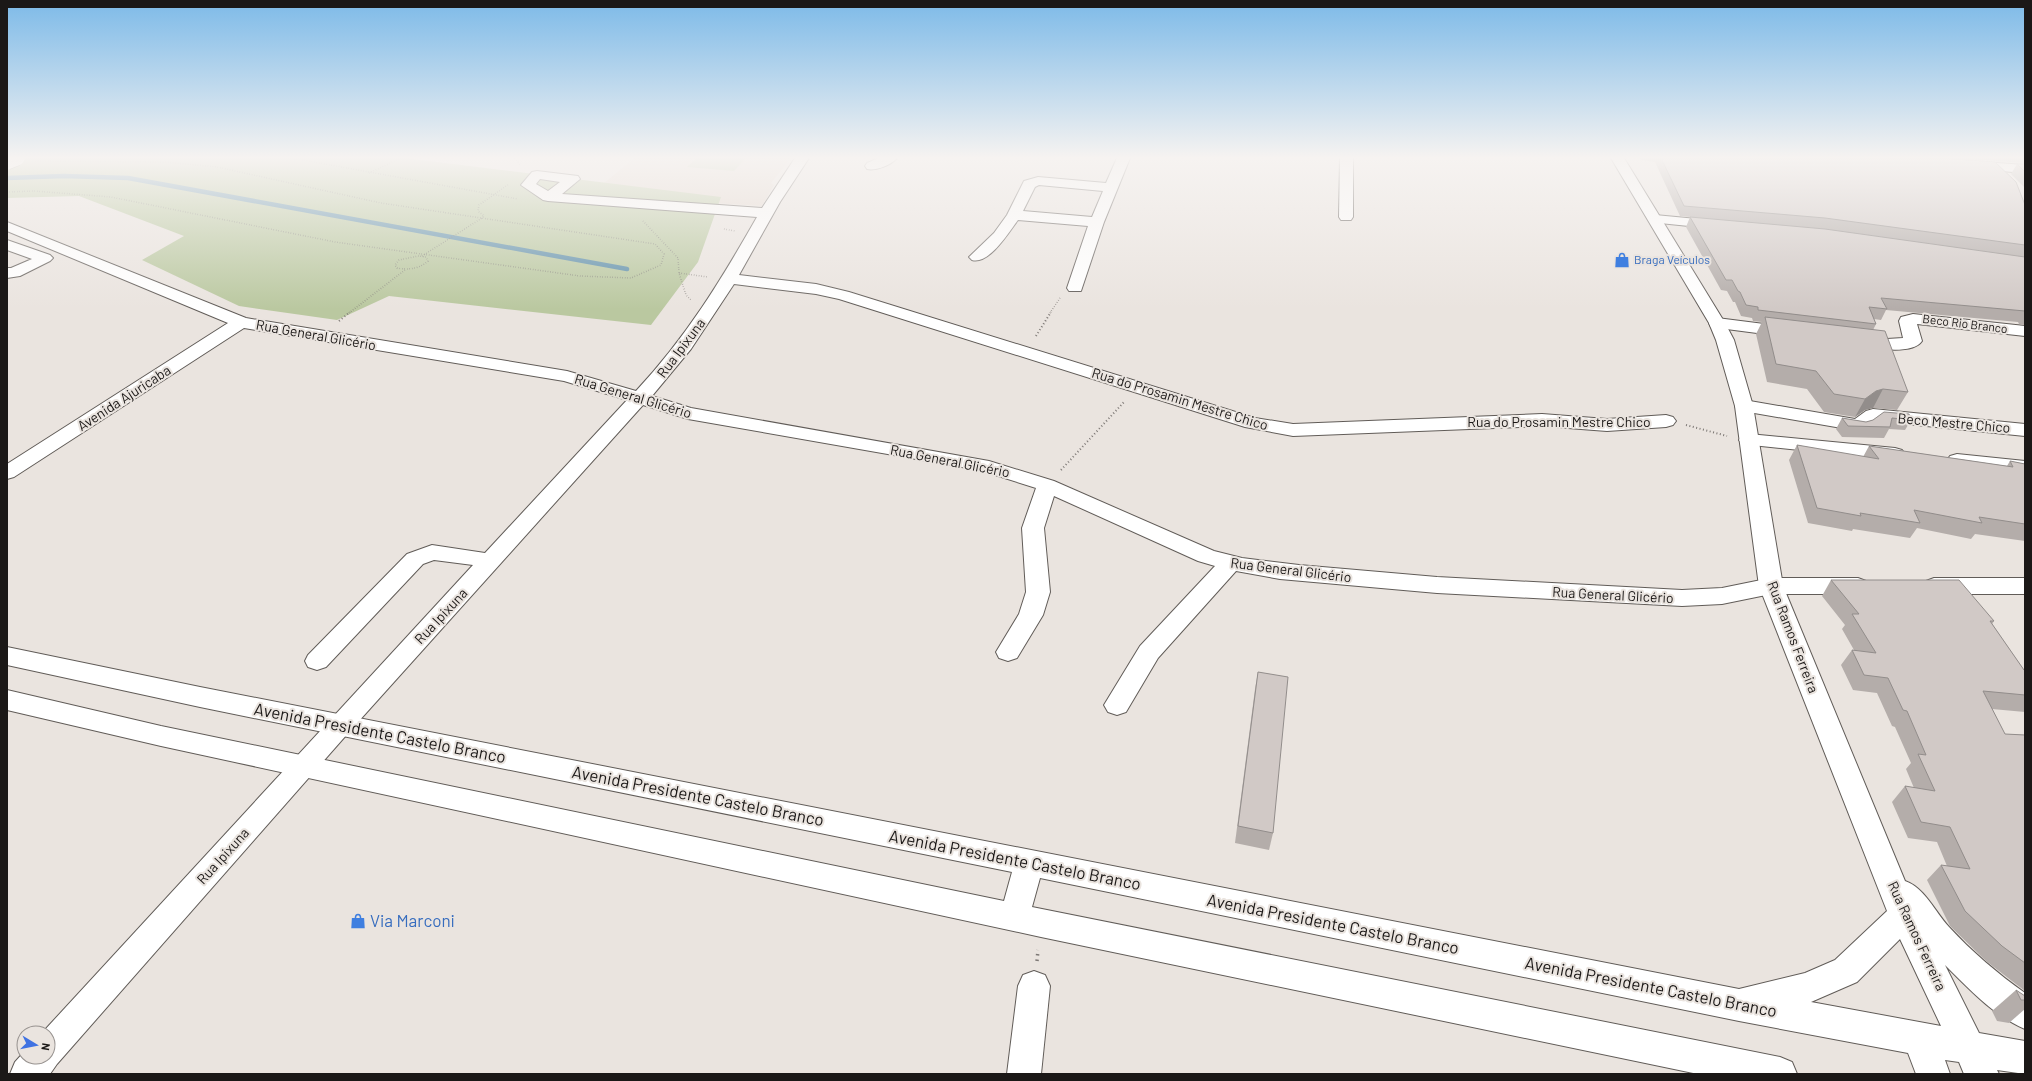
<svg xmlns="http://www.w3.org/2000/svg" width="2032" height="1081" font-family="Barlow,sans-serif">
<rect width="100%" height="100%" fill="#eae4df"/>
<polygon fill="#e4d7ce" points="635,158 791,158 771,183 774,185 762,206 589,195"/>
<g fill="#bac8a0">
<polygon points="7,158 404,158 721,197 698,262 651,325 389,296 337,320 239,306 142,260 184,236 79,196 7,198"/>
<polygon points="697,158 746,158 734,171 687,167"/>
</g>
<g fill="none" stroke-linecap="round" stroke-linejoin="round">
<polyline stroke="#6090aa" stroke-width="4.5" points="7,178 64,176 128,178 627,269"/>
<defs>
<g id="minor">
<path d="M795,158h14l-29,44 -41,73 77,9 33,8 406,126 38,6 249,-10 65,5 59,-4 7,2 3,4 -3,4 -7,2 -59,4 -65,-5 -249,10 -48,-9 -406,-128 -23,-5 -82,-10 -43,65 -39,47 39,12 298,53 65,20 160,70 28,7 57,7 138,12 245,13 40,-2 49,-10h87l8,3 4,5 -4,5 -8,3h-87l-49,10 -40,2 -245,-13 -157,-14 -44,-8 -78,87 -32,54 -9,3 -9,-3 -4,-7 36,-59 75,-80 -17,-5 -144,-65 -10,32 6,64 -7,23 -26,43 -9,3 -9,-3 -3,-6 23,-38 7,-22 -4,-64 14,-40 -57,-18 -291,-51 -45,-14 -294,327 -292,332 -7,10h-40l5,-12 9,-10v5h24v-24h-6l431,-468 -39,-5 -11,4 -97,103 -9,3 -9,-3 -3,-6 3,-6 99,-101 25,-9 53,8 142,-153 -63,-19 -320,-53 -230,149 -7,2v-15l221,-141 -221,-92v-9l239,96 321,53 69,20c51,-55 84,-109 121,-174l-209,-16 -5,-1 -22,-15 11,-13 5,-1 41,5 2,3 -18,15 200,14zM540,179l20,3 -12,9 -12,-7z"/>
<path d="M879,158h18c-6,7 -21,13 -30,11l-2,-3 2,-3z"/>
<path d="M1117,158h13l-26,64 -23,69h-12l-2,-3 21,-62 -70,-6c-9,12 -29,45 -46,40l-3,-3 25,-24 13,-18 17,-34 14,-4 68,6zM1039,185l64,6 -11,26 -69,-6 12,-24z"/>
<polygon points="1340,158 1353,158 1353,217 1351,220 1341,220 1339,217"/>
<polygon points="1970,161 2025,165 2025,173 1965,168 1963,165"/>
<polygon points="1655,215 1718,221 1723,222 1725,225 1723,228 1718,229 1650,222 1648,219 1650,216"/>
<polygon points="7,240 50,255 53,258 50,261 20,276 7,278 7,268 11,268 32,259 7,250"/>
<path d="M1913,314l112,12v10l-108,-12 5,17c-10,15 -53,7 -68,3l-3,-4 3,-4 6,-1 27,4 16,-1 -4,-17 2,-4z"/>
<polygon points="1717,318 1788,327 1794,328 1797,332 1794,336 1788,337 1711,327 1709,323 1711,319"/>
<polygon points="1744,400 1855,419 1866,411 1873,409 2025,424 2025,436 1877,421 1866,429 1859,431 1737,410 1735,406 1737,402"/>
<polygon points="1749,434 1895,448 1902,450 1905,454 1902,458 1895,460 1742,444 1739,440 1742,436"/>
<polygon points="1957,454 2025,461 2025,473 1950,464 1947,460 1950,456"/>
<polygon points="1934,578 2025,578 2025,594 1934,594 1926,591 1922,586 1926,581"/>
<polygon points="1034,971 1045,975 1050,986 1041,1074 1007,1074 1018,986 1023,975"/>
</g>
<path id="major" d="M1611,158h13l101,165 9,17 19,66 30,180 122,295c20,7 30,31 44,46 23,25 49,47 76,66v36c-31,-13 -56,-40 -80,-64l34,68 46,8v33l-28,-4 2,4h-35l-5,-12 -14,-2 5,14h-34l-8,-21 -169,-32 -699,-143 -8,29 748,150 12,5 5,12h-99l-657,-137 -880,-191 -154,-36v-20l154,36 843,175 8,-29 -812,-165 -193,-42v-18l193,40 1539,302 66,-16 30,-13 52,-49 -128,-325 -24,-180 -19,-66 -7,-17zM1900,939l41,87 -130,-24 46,-20z"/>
</defs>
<use href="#minor" stroke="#615c58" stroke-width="2"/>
<use href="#major" stroke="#615c58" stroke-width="2"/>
<g stroke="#7d7875" stroke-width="1.5" stroke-dasharray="0.5 2" stroke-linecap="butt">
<polyline points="292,158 518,199"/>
<polyline points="515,158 521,166"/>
<polyline points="369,173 401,158"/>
<polyline points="7,192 34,191 111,197 335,242 580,276 631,278 661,265 664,254 655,244 381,203 217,167 166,162 35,161"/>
<polyline points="643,221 678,258 679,273 686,295 692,301"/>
<polyline points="724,229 735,231"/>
<path d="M418,256l8,1 2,4c-9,8 -19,9 -31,7l-2,-3 4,-5z"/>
<polyline points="422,256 482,218 484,216 478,211 479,205 509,184"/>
<polyline points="679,273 708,277"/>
<polyline points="349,313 405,270"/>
<polyline points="1050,313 1060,298"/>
</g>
<g stroke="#7d7875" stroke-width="2" stroke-dasharray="1 2.5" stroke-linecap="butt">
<polyline points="339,321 350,312"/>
<polyline points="1036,336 1051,312"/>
<polyline points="1686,425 1727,436"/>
<polyline points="1061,470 1124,402"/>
</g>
<polyline stroke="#7d7875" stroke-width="3.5" stroke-dasharray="1.5 4" stroke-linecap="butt" points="1037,961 1038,950"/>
<use href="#minor" fill="#fff" fill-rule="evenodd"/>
<use href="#major" fill="#fff" fill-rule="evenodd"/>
<defs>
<polyline id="major-bridge" points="7,162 17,158"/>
</defs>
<use href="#major-bridge" stroke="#615c58" stroke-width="16" stroke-linecap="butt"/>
<use href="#major-bridge" stroke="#fff" stroke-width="15"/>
</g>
<g fill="#b4adaa">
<polygon points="1640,158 1942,158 2025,205 2025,325 2019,324 2018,322 1886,310 1881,320 1874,319 1876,324 1873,330 1908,392 1897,410 1873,408 1865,410 1855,417 1824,412 1807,389 1767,382 1756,334 1762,322 1753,321 1752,318 1741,316 1735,302 1733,302 1727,291 1721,290 1686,227 1690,217 1680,216 1655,162 1641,160"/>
<polygon points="1951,158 2025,158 2025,163"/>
<polygon points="2017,164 2025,164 2025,188 2011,174"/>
<polygon points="1884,412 1911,420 1905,430 1889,429 1884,438 1842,437 1836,429 1842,418 1866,422 1873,420"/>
<polygon points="1797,445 1863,457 1869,446 2007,466 2010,461 2025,464 2025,541 1975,534 1971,539 1917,528 1910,538 1853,529 1852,531 1808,523 1789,460"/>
<polygon points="1831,580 1994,621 1992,624 2024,670 2025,670 2025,712 1992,709 2005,734 2025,735 2025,991 1986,961 1950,926 1927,880 1941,865 1947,866 1937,842 1908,838 1892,802 1905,786 1914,788 1906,769 1911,763 1895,727 1892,726 1877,693 1853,690 1841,665 1852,650 1854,650 1842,629 1845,625 1822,596"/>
<polygon points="1258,672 1273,833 1269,850 1235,843 1255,689"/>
<polygon points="2016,990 2025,996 2025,1009 2009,1023 1997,1021 1992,1011"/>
</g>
<polygon fill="#928d8b" points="1883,389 1873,408 1865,410 1855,417 1865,399 1876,391"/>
<g fill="#d1c9c6" stroke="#928d8b">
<polygon points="1661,158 1942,158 1995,162 2016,182 2025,205 2025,245 1825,218 1684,206"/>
<polygon points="2017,164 2025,164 2025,172"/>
<polygon points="1690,217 1825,229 2025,257 2025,311 1881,298 1887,309 1869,307 1876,324 1758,310 1758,307 1746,305 1740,292 1738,291 1732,280 1726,280"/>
<polygon points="1765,317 1885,331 1908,392 1883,389 1876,391 1865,399 1834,394 1816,371 1776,364"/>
<polygon points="1884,412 1909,414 1911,420 1892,418 1890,427 1848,426 1842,418 1866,422 1873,420"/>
<polygon points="1797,445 1879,459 1869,446 2013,467 2010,461 2025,464 2025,524 1979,517 1982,523 1914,510 1920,523 1860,513 1861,516 1817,508"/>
<polygon points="1831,580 1959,580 1994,621 1990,621 2024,670 2025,670 2025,695 1983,691 2005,734 2025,735 2025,963 2002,946 1965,911 1941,865 1970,869 1950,827 1921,822 1905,786 1935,791 1918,754 1926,755 1907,711 1903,710 1888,678 1864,675 1852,650 1876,653 1852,614 1859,614"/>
<polygon points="1258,672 1288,677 1273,833 1238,826"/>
<polygon points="2016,990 2025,996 2025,1000 2021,1000"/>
</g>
<linearGradient id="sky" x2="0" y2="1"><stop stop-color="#7dbae8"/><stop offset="0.51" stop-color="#f6f3f1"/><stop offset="1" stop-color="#f6f3f1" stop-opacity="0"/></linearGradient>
<rect width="2032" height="309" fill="url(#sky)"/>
<defs>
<symbol id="shop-bare" viewBox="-9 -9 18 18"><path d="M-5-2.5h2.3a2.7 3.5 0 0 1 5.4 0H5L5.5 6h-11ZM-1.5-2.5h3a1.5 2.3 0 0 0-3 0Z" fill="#3f7fe0" stroke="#eae4df" stroke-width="2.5" paint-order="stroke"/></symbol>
</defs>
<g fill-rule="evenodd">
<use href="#shop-bare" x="1611" y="249" width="22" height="22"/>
<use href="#shop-bare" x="347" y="910" width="22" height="22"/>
</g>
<g text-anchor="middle" stroke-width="4" stroke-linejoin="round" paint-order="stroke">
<g font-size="12" fill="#366cbe" stroke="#eae4df" text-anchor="start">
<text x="1634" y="264">Braga Veículos</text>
</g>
<g font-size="12" fill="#1b1817" stroke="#eae4df">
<text transform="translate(1965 324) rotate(7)" y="4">Beco Rio Branco</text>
</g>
<g font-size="14" fill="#1b1817" stroke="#eae4df">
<text transform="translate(316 335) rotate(10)" y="5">Rua General Glicério</text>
<text transform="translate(681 348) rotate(-53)" y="5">Rua Ipixuna</text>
<text transform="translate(633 396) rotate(17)" y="5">Rua General Glicério</text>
<text transform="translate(124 398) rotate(-33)" y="5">Avenida Ajuricaba</text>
<text transform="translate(1180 399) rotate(17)" y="5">Rua do Prosamin Mestre Chico</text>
<text x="1559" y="427">Rua do Prosamin Mestre Chico</text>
<text transform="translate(1954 423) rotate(5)" y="5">Beco Mestre Chico</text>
<text transform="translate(950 461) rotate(11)" y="5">Rua General Glicério</text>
<text transform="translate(1291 570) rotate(7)" y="5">Rua General Glicério</text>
<text transform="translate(1613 595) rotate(3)" y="5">Rua General Glicério</text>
<text transform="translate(441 616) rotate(-47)" y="5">Rua Ipixuna</text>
<text transform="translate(1793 637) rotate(69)" y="5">Rua Ramos Ferreira</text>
<text transform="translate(223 856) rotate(-48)" y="5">Rua Ipixuna</text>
<text transform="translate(1917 936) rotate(65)" y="5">Rua Ramos Ferreira</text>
</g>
<g font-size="17" fill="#1b1817" stroke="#eae4df">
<text transform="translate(380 733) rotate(11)" y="6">Avenida Presidente Castelo Branco</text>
<text transform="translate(698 796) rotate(11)" y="6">Avenida Presidente Castelo Branco</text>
<text transform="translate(1015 860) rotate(11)" y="6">Avenida Presidente Castelo Branco</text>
<text transform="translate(1333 924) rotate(11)" y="6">Avenida Presidente Castelo Branco</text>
<text transform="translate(1651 987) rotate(11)" y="6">Avenida Presidente Castelo Branco</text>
</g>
<g font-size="17" fill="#366cbe" stroke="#eae4df" text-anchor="start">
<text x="370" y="927">Via Marconi</text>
</g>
</g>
<rect width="2032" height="1081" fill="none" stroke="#1b1817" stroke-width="16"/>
<g transform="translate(36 1045) rotate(100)"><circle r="19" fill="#eae4df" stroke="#97928f"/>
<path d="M0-3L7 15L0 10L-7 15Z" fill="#3f72e2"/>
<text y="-6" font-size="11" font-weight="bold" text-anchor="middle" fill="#1b1817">N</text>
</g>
</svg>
